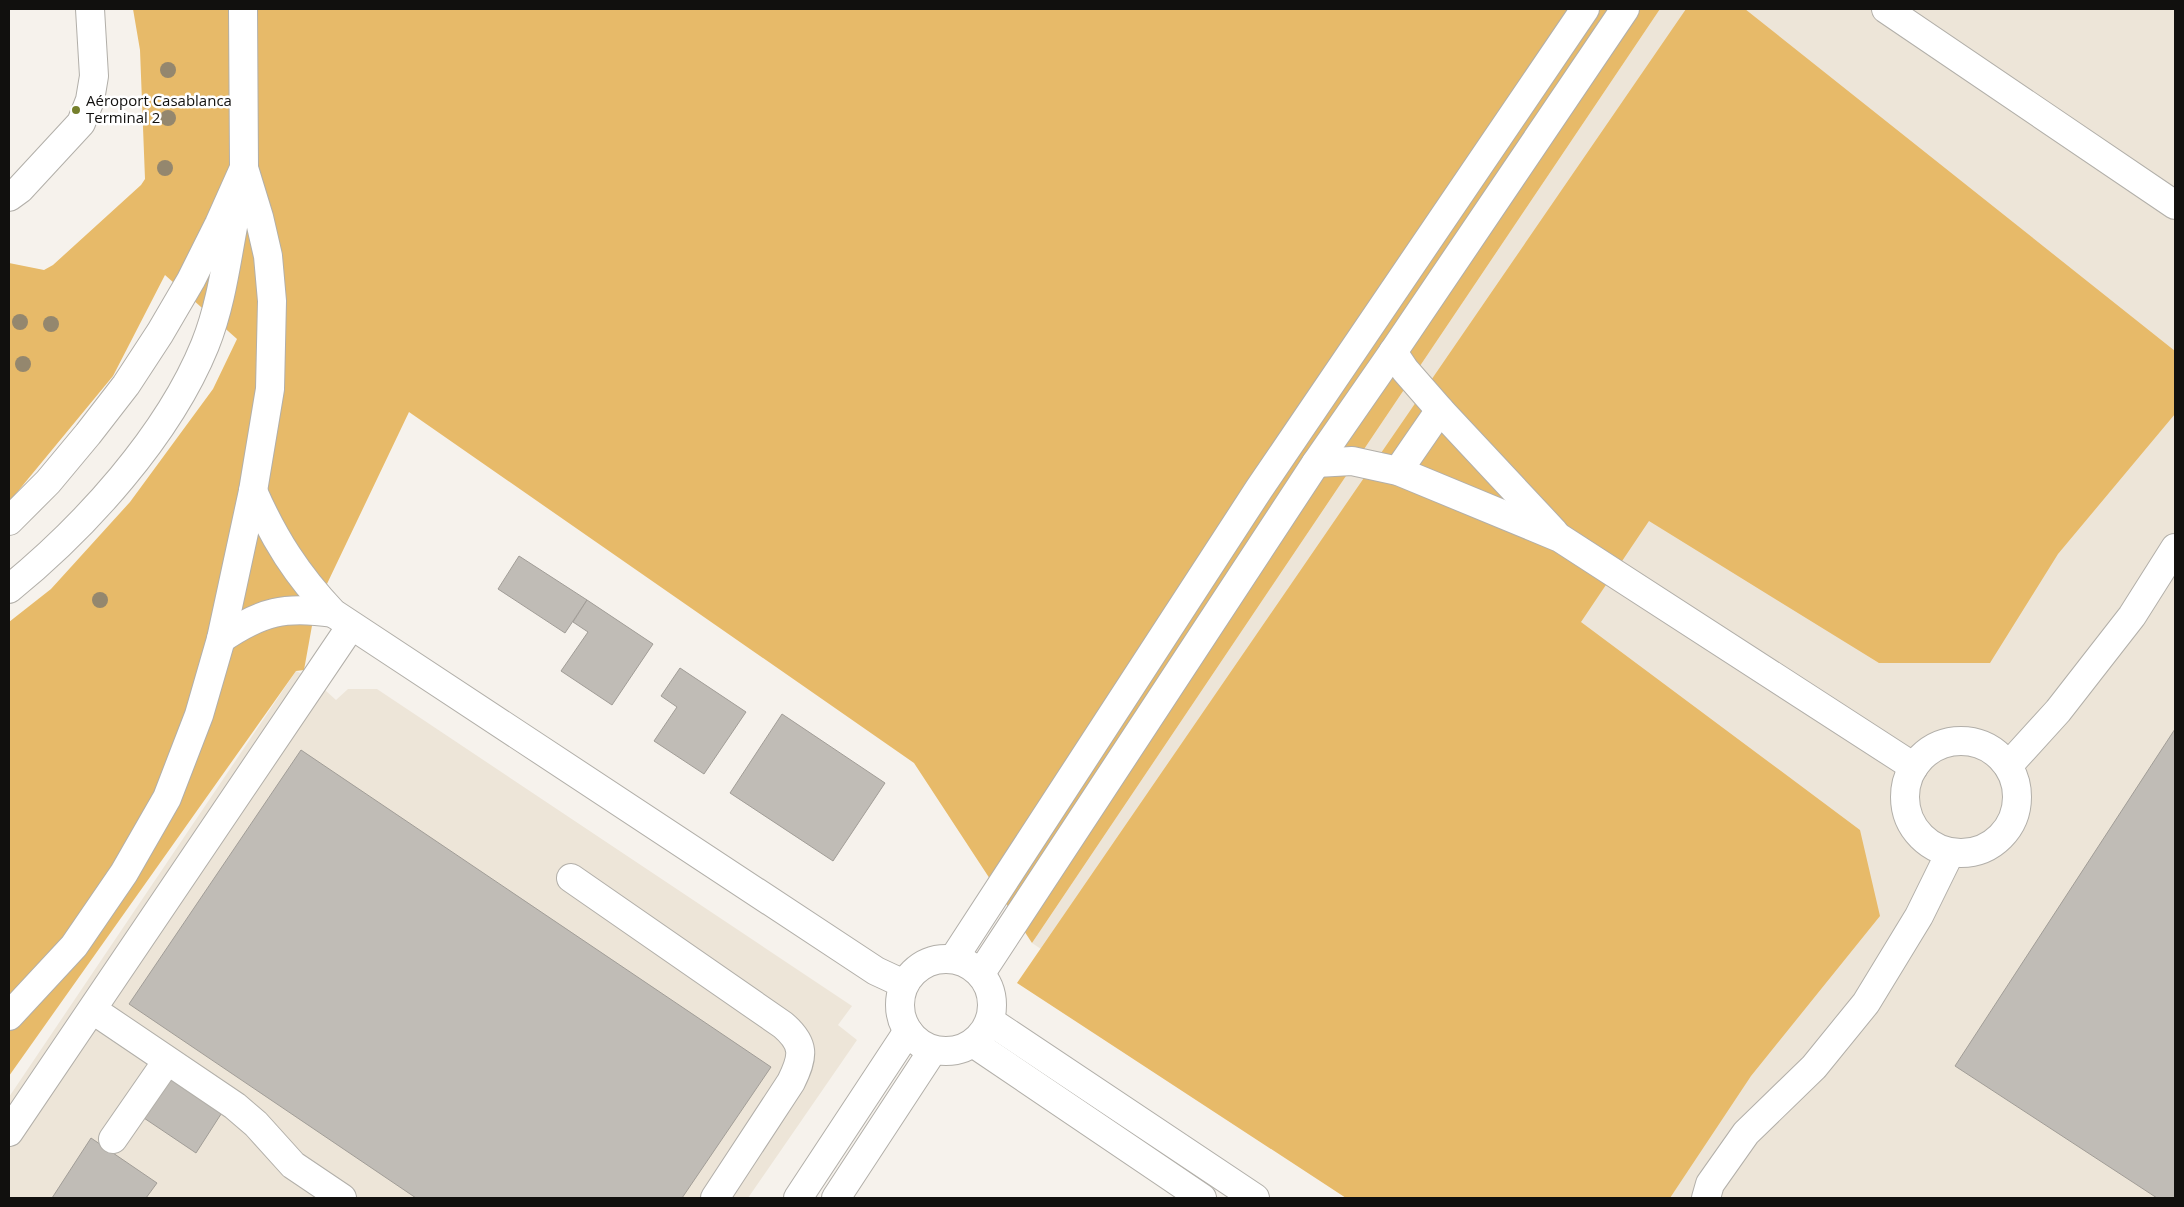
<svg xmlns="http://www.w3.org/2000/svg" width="2184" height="1207" font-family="'Open Sans',sans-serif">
<rect width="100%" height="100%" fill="#f6f2ec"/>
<g fill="#ede5d8">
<polygon points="1660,9 2175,9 2175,1198 1413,1198 1032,943"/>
<polygon points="296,671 314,680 336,700 348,689 377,689 852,1006 838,1025 857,1040 748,1198 9,1198 9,1097"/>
</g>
<g fill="#e7ba69">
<polygon points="133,9 1660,9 1032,943 914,763 409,412 315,609 304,670 296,671 9,1076 9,622 51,589 130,502 213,389 237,339 165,275 113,376 9,502 9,263 44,270 53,265 141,185 145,179 140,50"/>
<polygon points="1686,9 1745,9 2175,351 2175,414 2058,554 1990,663 1879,663 1649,521 1581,622 1860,830 1880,916 1751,1076 1670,1198 1346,1198 1017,983"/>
</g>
<g fill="#c0bcb6" stroke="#a19d97">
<polygon points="519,556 587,600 565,633 498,589"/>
<polygon points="587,600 653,644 612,705 561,671 588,632 573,622"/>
<polygon points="680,668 746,712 704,774 654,741 677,707 661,696"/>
<polygon points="782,714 885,783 833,861 730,793"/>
<polygon points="2175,729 2175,1198 2157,1198 1955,1066"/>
<polygon points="301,750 771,1067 682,1198 416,1198 129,1004"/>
<polygon points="165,1076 223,1111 196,1153 141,1116"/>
<polygon points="91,1138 157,1183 146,1198 52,1198"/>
</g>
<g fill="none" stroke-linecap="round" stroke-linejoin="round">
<defs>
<g id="minor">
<polyline points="1886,9 2175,205"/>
<polyline points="9,197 20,189 81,123 90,100 94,76 90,9"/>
<polyline points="1393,352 1405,370 1440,410 1554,532"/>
<polyline points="1316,463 1352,461 1398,471 1560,538 1914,767"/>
<polyline points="1398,471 1440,410"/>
<path d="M253,491c21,48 44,84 80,122l543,358 28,13"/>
<polyline points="9,521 48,482 88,434 126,385 160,333 191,280 219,224 244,168 243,9"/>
<path d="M9,589c76,-62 159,-153 196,-244 17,-42 22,-89 31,-134"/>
<path d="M221,639c41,-28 64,-33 112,-26"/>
<circle cx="1961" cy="797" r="56"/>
<polyline points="2008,766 2058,711 2132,616 2175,548"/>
<path d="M571,878l212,147c22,19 21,31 8,57l-76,116"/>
<polyline points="954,958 1259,489 1585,9"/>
<circle cx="946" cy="1005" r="46"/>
<polyline points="981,973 1316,463 1393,352 1625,9"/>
<polyline points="93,1010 235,1106 256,1124 293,1165 342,1198"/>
<polyline points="9,1016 74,946 124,873 167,798 199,715 221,639 253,491 270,389 272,301 268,256 259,217 244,168"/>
<polyline points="990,1021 1255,1198"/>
<polyline points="973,1043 1202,1198"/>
<polyline points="9,1132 351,626"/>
<polyline points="113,1139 167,1061"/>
<polyline points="798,1198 908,1031"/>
<polyline points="836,1198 933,1050"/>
<polyline points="1706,1198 1710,1184 1746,1133 1814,1067 1866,1003 1919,916 1950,853"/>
</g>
</defs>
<use href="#minor" stroke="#b2afa9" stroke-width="30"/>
<use href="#minor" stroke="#fff" stroke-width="28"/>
</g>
<g fill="#94876e">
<circle cx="168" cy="70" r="8"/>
<circle cx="168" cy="118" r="8"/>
<circle cx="165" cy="168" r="8"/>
<circle cx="20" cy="322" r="8"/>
<circle cx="51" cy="324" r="8"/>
<circle cx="23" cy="364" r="8"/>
<circle cx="100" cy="600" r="8"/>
</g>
<circle fill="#757f2c" stroke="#fff" stroke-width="2" cx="76" cy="110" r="5"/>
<g text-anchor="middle" stroke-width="5" stroke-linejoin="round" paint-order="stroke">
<g font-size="15" fill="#11100e" stroke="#fff" text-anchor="start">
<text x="86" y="106">Aéroport Casablanca<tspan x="86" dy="17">Terminal 2</tspan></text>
</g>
</g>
<rect width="2184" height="1207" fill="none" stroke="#11100e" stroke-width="20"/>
</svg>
